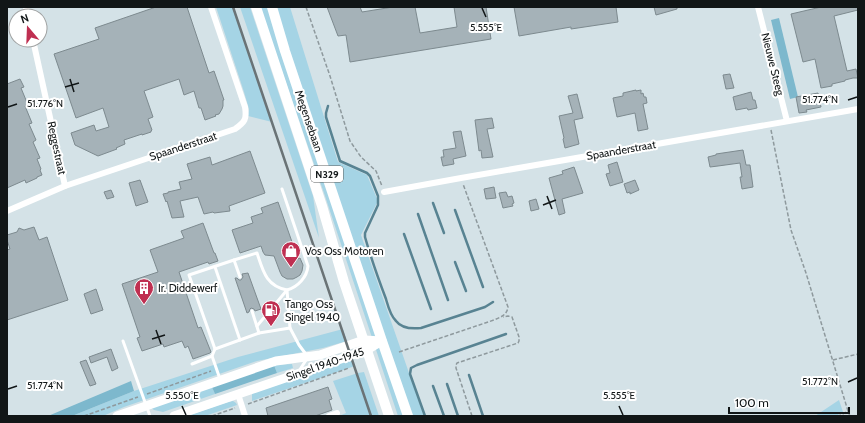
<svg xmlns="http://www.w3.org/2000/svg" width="865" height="423" font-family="Cabin,sans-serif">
<rect width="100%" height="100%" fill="#d4e2e7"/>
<g fill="#a5d4e5">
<polygon points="216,7 233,7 272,122 248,116 249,109 244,92"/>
<polygon points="240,7 250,7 313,196 319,238"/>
<polygon points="260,7 290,7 338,162 367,175 378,201 361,235 424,416 398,416 325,196"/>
<polygon points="343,329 347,341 323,348 257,361 124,407 103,416 72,416 134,391 238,357"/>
<polygon points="353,358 355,366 252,401 252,391"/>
<polygon points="292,364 293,368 277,373 274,365"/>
<polygon points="364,372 379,416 339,416 346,413 333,381 358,373"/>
<polygon points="211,385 215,394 163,412 154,410 150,407"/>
<polygon points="839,400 843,412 836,416 815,416"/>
<polygon points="233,401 236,403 237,405 205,416 187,416 228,402"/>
</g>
<g fill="#7db8cd">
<polygon points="779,18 798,97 790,99 771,20"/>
<polygon points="274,365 277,373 215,394 211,385"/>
<polygon points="131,381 134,391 72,416 48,416"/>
</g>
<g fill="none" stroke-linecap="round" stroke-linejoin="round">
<g stroke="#588392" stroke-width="2.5">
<path d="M328,106l-2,7v4l14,44 27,12 3,3 8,20v9l-13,28v4c6,21 13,41 21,62 2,7 4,16 10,22 6,8 16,8 25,7l64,-21 8,-5"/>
<polyline points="433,203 444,233"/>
<polyline points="455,210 483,287"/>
<polyline points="418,214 448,300"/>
<polyline points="404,234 431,309"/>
<polyline points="455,262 466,291"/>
<polyline points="469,375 483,416"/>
<polyline points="447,384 458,416"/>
<polyline points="433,386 444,416"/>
<polyline points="425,416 410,374 411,368 417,365 506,334"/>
</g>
</g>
<g fill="#a5b2b8" stroke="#7d8a8f">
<polygon points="156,7 187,7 209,73 214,71 224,100 223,100 223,106 222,109 219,114 215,115 216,116 205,120 201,108 199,108 194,91 184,95 179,79 144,91 153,117 148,119 152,130 151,131 151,132 142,135 142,134 124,140 125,144 116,148 117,149 98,156 75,145 71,133 94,125 96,131 109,127 103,108 76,118 54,54 99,39 95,28"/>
<polygon points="327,7 360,7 362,12 393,7 415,7 420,33 457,27 454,7 486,7 491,39 350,62 346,35 338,36"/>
<polygon points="514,7 616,7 618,22 571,29 571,27 519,36"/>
<polygon points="654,7 677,7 677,9 656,15"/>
<polygon points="821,7 858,7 858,10 834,16 847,71 856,69 858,78 853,78 845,80 845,81 832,84 832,86 821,88 815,59 803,62 791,14"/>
<polygon points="730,74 734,88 726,89 723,75"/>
<polygon points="20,79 24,87 21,88 28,105 25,106 32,123 29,124 36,140 33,142 40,158 37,159 41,169 40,170 42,175 37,177 37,178 26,183 25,180 7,188 7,84"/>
<polygon points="636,90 636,91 641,90 641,94 643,93 644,97 646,97 647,103 643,104 648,129 638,131 635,113 617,117 613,98 623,96 623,93"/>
<polygon points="751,92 753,100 755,100 757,108 748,110 747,108 736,110 733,97"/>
<polygon points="818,93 821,107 806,110 807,112 799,113 796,97"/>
<polygon points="577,94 583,118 574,120 579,144 565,148 563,139 564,138 559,116 573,113 568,96"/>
<polygon points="492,118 494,128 487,129 493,157 482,158 481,150 479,151 475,120"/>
<polygon points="461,131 466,156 453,159 454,164 443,166 441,157 444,157 443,150 456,148 453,132"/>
<polygon points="743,150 746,165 750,165 753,187 742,189 740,177 742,177 740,163 718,166 710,167 708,157 716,155 716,154"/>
<polygon points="250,151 265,193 229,206 230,211 214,213 213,212 204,214 198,197 180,201 184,217 172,218 167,201 166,202 163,194 168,193 168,192 181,189 179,182 192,179 187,164 210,157 212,165"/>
<polygon points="617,162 623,182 610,186 606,174 610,173 608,165"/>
<polygon points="574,167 583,193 562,199 565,213 559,215 549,178 563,174 562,171"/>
<polygon points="140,180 148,202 136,206 129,183"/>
<polygon points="635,180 639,190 630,194 630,192 627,193 624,184"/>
<polygon points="494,187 496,198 486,199 484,189"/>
<polygon points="111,190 114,197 107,199 104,192"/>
<polygon points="506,192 508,197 512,196 514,203 512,204 513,206 503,208 499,193"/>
<polygon points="536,199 539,209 531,211 529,201"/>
<polygon points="278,202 298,259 300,258 303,265 302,271 300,275 297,277 293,279 287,279 282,276 280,272 274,256 265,255 263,252 261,246 240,253 232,230 253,223 251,217 263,213 261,208"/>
<polygon points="203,223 214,253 215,253 218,261 209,264 208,262 179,272 198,328 201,327 211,352 210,353 193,359 188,346 185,348 182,341 164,347 163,344 142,351 137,338 140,337 122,284 158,272 150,250 184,238 181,231"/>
<polygon points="34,227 39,240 47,237 68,300 7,320 7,250 10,249 7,240 7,235 17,232 19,228 24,230"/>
<polygon points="248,273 261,309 255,311 254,309 251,308 250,309 249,312 247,313 235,278 237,278 239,280 241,280 243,277 242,274"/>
<polygon points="96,289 103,310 91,314 84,294"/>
<polygon points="111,349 118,368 112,371 107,357 91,363 89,357"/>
<polygon points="86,360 96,384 90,386 80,362"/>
<polygon points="328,387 332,399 329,400 332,410 315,416 268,416 266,408"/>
</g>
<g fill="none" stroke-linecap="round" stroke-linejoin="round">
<g stroke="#8e999d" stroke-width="1.5" stroke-dasharray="4 2" stroke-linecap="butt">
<polyline points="306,7 330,76 350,141 361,157 376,171 382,186"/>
<polyline points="771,130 791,230 806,273 848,411 839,416"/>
<path d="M399,352l95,-32c7,-3 13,-5 14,-13l-45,-123"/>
<polyline points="833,360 858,354"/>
<polyline points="147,394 211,371"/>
<polyline points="248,404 349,368"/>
<polyline points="848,411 850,416"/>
<polyline points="84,416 138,397"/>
<polyline points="212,416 235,408"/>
<polyline points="472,416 456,368 456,365 457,363 518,343 519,341 519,337 512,317 508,316 503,317"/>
</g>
<g stroke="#fff" stroke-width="3">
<path d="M234,260l23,-7c6,18 9,33 30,37l3,38"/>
<polyline points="215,267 240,340"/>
<polyline points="252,311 259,333"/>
<path d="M257,326l30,-36c11,-3 20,-13 21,-24l-26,-77"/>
<polyline points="123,341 150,416"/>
<polyline points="215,349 189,275 234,260 240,277"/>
<polyline points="192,364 212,356"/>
<polyline points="220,379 212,356 215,349 259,333 290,328 299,345 308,357 299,371"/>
</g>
<g stroke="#fff" stroke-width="6">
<polyline points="26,7 28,16"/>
<polyline points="758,7 787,121"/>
<polyline points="33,40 65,186"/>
<polyline points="384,192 461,178 858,109"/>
<path d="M7,211l58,-25 170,-57c10,-7 12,-10 10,-22l-34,-100"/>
<polyline points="238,394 245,416"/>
<polyline points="329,416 337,413"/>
</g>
<g stroke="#fff" stroke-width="9">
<polyline points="117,416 276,361 320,355 364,340 382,341"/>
<polyline points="174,416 367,350 382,341"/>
</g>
<g stroke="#fff" stroke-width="10">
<polyline points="256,7 322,206 344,282 389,416"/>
<polyline points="272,7 285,51 382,341 408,416"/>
</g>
<polyline stroke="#6a7376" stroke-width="2.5" points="233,7 371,416"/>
</g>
<path fill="none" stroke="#111617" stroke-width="1.5" d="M482,8l4,9M70,79l4,13M65,87l14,-4M848,100l9,-3M8,107l9,-3M547,196l5,13M543,205l13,-5M156,330l5,14M152,339l13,-4M848,382l9,-4M8,389l9,-3M182,406l4,9M619,406l4,9"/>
<defs>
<symbol id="shop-pin" viewBox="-11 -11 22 30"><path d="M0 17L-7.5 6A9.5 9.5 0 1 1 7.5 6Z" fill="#bf2f51" stroke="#fff"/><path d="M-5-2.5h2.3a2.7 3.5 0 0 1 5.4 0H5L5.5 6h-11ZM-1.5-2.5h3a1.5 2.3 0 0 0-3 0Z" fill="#fff"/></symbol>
<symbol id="building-pin" viewBox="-11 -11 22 30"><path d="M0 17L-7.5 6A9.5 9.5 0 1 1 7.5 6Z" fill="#bf2f51" stroke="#fff"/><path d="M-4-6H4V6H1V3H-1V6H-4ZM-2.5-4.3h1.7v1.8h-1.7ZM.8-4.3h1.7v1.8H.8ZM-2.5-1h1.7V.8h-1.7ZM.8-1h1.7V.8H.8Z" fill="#fff"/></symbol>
<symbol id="fuel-pin" viewBox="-11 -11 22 30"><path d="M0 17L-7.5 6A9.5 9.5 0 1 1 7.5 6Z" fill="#bf2f51" stroke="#fff"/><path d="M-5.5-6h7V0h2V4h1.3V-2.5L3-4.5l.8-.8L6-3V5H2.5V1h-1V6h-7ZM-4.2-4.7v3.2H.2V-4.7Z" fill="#fff"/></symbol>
</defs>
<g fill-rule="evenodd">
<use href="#shop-pin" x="280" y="240" width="22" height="30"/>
<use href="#building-pin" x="133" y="277" width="22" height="30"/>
<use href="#fuel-pin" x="260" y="299" width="22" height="30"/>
</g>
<g text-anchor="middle" stroke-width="4" stroke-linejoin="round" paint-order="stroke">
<rect fill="#fff" stroke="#585c5d" stroke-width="1" x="311" y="166" width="32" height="16" rx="3"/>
<g font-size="10" font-weight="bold" fill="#111617">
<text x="327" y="178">N329</text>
</g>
<g font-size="11" fill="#111617" stroke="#fff">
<text transform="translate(773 64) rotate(76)" y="4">Nieuwe Steeg</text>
<text transform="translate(309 121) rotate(71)" y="4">Megensebaan</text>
<text transform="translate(183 146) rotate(-18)" y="4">Spaanderstraat</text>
<text transform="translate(57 148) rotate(78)" y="4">Reggestraat</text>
<text transform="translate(621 150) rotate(-10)" y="4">Spaanderstraat</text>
<text transform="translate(325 364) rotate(-19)" y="4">Singel 1940-1945</text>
</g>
<g font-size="11" fill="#111617" stroke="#fff" text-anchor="start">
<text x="305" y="255">Vos Oss Motoren</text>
<text x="158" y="292">Ir. Diddewerf</text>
<text x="285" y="308">Tango Oss<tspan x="285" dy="13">Singel 1940</tspan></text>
</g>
</g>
<g font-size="10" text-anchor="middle" fill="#111617" stroke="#fff" stroke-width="4" stroke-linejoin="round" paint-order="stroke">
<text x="486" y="31">5.555°E</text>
<text x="820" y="103">51.774°N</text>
<text x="45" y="107">51.776°N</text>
<text x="820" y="385">51.772°N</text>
<text x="45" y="389">51.774°N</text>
<text x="182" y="399">5.550°E</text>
<text x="619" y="399">5.555°E</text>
</g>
<rect width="865" height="423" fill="none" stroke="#111617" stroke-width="16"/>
<g transform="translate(28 28) rotate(341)"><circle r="19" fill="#ffffff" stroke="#a0a2a2"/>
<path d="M0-3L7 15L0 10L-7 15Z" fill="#bf2f51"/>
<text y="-6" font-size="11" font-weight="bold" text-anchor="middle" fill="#111617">N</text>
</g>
<path d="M729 407v6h120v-6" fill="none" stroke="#111617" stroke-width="2"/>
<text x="735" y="407" font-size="12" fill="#111617" stroke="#ffffff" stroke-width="3" paint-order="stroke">100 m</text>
</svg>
